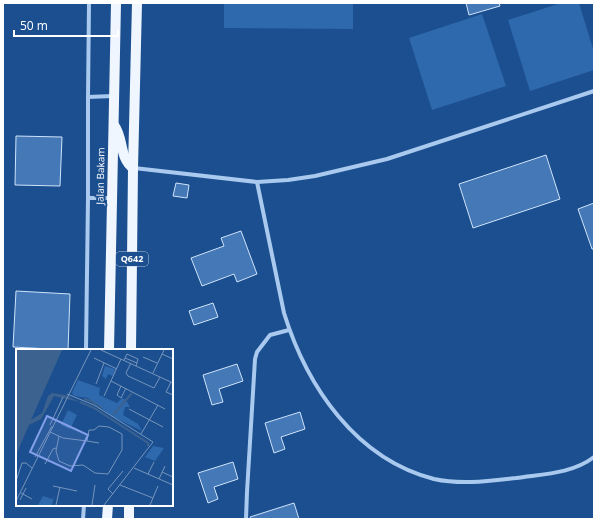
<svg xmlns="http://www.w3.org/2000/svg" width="597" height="522" font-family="'Open Sans',sans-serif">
<rect width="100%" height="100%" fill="#1b4f8f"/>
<g fill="#2e69ad">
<polygon points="224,3 353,3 353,29 224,28"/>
<polygon points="561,3 579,3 594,52 594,70 530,91 508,20"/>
<polygon points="482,14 506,86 432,110 409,38"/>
</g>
<g fill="#4478b7" stroke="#cfe3fa">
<polygon points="466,3 499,3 500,6 469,15"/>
<polygon points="16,136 62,137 60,186 15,185"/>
<polygon points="546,155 560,199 473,228 459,184"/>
<polygon points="176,183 189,185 187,198 173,196"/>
<polygon points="594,203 594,249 592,249 578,209"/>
<polygon points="241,231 257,274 237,282 234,274 202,286 191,258 224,246 221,238"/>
<polygon points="16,291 70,294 68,350 13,347"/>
<polygon points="213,303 218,317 194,325 189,311"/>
<polygon points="237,364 243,381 219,389 223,402 212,405 203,375"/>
<polygon points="300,412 305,429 281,437 285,449 274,453 265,423"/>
<polygon points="233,462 238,479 214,487 218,499 208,503 198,473"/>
<polygon points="294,503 299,519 251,519 250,517"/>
</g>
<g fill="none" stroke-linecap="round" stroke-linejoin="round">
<g stroke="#a9c9ee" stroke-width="4">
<polyline points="88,97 89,3"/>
<polyline points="134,168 257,182 288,180 315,176 387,159 594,91"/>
<path d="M257,182l27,131c23,74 72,146 150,166 27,6 55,2 82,-1 26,-4 56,-4 78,-21"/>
<polyline points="88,198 111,198"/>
<polyline points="86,350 88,198 88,97 113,96"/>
<polyline points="83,519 84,505"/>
<polyline points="246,519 247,492 255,359 257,352 270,335 289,330"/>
</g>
<g stroke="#f0f6ff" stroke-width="10">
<path d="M114,125c10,13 5,33 19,43"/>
<polyline points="109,350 116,3"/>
<polyline points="131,350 133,168 137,3"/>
<polyline points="107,519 108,505"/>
<polyline points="129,519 129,505"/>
</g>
</g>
<g text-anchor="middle" stroke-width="4" stroke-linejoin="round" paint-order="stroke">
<rect fill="#1b4f8f" stroke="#bbcadd" stroke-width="1" x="116" y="252" width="32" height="14" rx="3"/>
<g font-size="9" font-weight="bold" fill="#fff">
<text x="132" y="262">Q642</text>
</g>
<g font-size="10" fill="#fff" stroke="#1b4f8f">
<text transform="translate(100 176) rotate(-89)" y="4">Jalan Bakam</text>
</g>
</g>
<g transform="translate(16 349)">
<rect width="157" height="157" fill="#1b4f8f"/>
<path d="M89,17l10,3 -2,7 -5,-2 -2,5 -4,-3zM62,31l22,8 -1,7 18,8 5,-5 4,2 4,7h-5l-2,8 15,9 4,7 -29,-14 -25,-19 -14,-2 -2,-3zM52,61l9,5 -7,14 -9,-4zM137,97l11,2 -9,13 -10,-4zM27,147l9,3 2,-3 -2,9h-14z" fill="#2e69ad"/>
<path d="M0,1h46l-31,70 11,-7 6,-17 4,-3 13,2 15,7 -26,-6 -13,23 -12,6 -13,30z" fill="#3c6290"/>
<path fill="none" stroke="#3c6290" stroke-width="2" d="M68,50l7,2 11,7M64,53l14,6 54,35v3M97,66l19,-22"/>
<path fill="none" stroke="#7695bc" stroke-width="1" d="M85,1l72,33M146,5l11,5M127,8l14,6M78,9l23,11M109,9l12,5M108,11l3,-6 11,5 -2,7M115,14l-5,10 2,3 26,12 6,-11M137,24l11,-23M95,32l54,28M155,33l-5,10 7,3M80,35l8,-21M105,37l-4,9 4,3 5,-10M51,45l27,11 59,37 -49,63M88,47l17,-37M113,60l34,18M34,76l13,-28M34,83l13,6 24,3 2,-11h5l5,-4 10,1 13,7v16l-14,24 -13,-1 -12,-8 -13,1 -11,-5 -3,-10 3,-15M125,85l17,-29M71,92l12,2M19,108l17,-31M29,115l8,-15 3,-1M118,119l39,17M146,123l11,5M132,125l6,-12M143,130l6,-13M0,132l6,-18h4l6,5M104,136l33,13M37,137l24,5M5,144l11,6M97,145l-5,-5 15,-18M4,151l6,-12M0,152l75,-151M40,156l4,-18M76,156l3,-20M134,156l8,-19"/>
<path fill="#839eea" fill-opacity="0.15" stroke="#839eea" stroke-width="2" d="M31,67l41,19 -17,36 -41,-19z"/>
<rect width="157" height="157" fill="none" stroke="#fff" stroke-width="2"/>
</g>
<rect width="597" height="522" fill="none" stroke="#ffffff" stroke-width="8"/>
<path d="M14 30v6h104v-6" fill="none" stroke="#ffffff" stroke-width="2"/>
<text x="20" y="30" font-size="12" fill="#ffffff" stroke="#1b4f8f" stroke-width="3" paint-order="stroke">50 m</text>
</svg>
